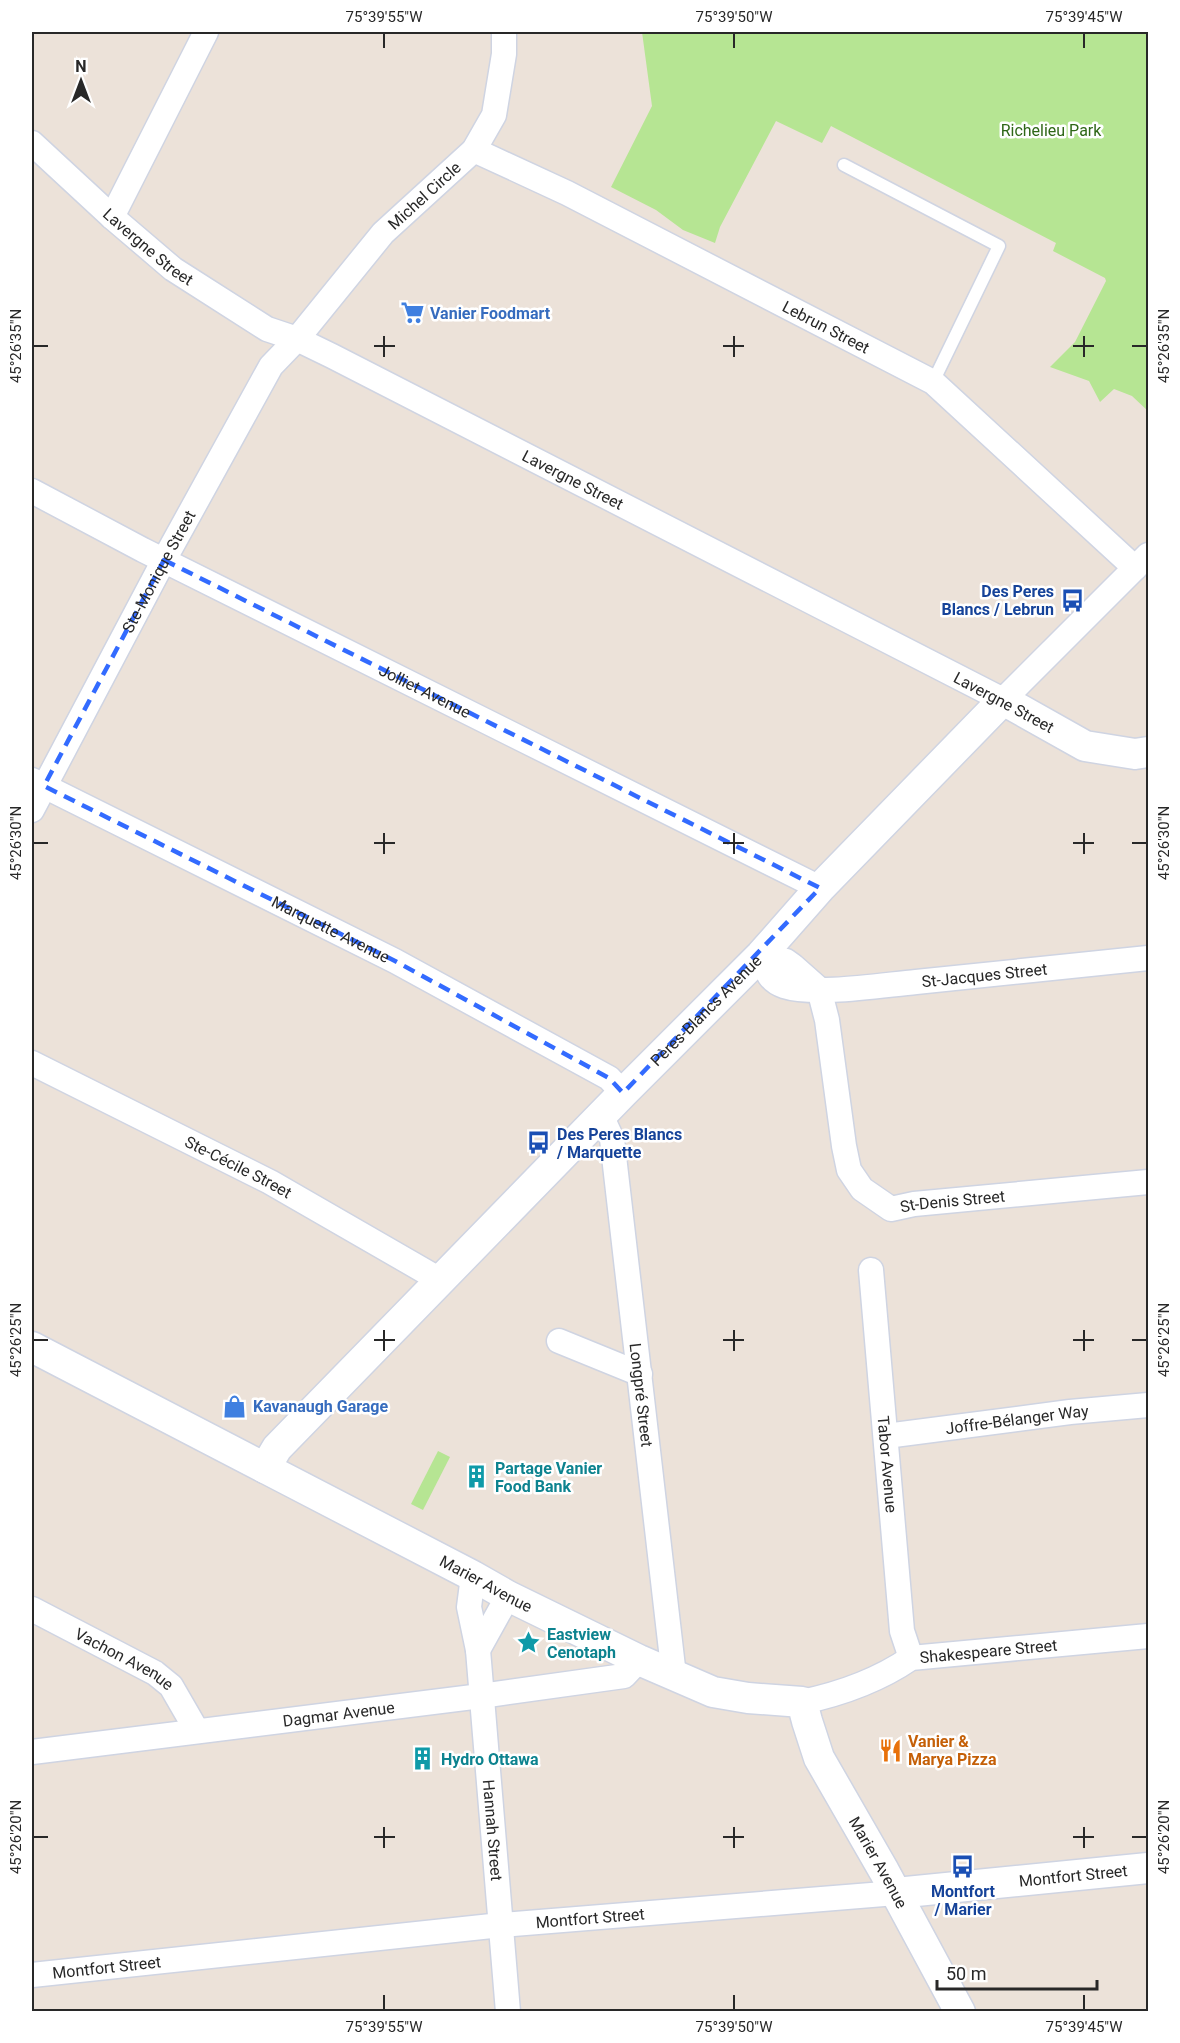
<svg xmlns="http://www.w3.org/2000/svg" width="1180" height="2043" font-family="Roboto,sans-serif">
<rect width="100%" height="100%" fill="#ece2d9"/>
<g fill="#b6e593">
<polygon points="642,32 1148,32 1148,411 1132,396 1114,389 1100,402 1089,381 1050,367 1075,342 1106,281 1105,278 1053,251 1056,243 831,126 822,143 776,121 720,227 715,243 683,230 656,210 611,187 652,106"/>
<polygon points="438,1451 450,1457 423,1510 411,1504"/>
</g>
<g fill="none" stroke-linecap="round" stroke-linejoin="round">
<defs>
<polyline id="service" points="844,165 999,246 933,382"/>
<g id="minor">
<path id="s1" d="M32,143l80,74 61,52 94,60 30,10 35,17 671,344 145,-145"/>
<path id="s2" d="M474,150l93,43 366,189 202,186"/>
<polyline points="112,217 206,32"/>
<path id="s3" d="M32,491l111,59 677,338"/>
<path id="s4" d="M32,780l363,181 214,117 14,15"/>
<path id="s5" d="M32,810l132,-250 107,-194 26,-27 86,-106 91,-83 20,-35 10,-61v-22"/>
<path id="s6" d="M761,955c5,14 7,26 23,31 31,10 98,-1 132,-4 77,-8 155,-16 232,-24"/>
<polyline points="761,955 786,961 793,966 819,989"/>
<path id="s7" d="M819,989l8,31 17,126 5,24 13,19 29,20 23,-5 234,-22"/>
<path id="s8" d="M32,1063l238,119 170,98"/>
<path id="s9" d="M601,1115l11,24 62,537"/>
<path id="s10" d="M871,1270l31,361 9,27"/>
<polyline points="559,1341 640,1374"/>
<path id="s11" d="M886,1436l184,-24 78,-7"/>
<path id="s12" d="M473,1576l-4,31 9,43 30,362"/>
<path id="s13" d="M32,1609l123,64 16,13 26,45"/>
<polyline points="478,1650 508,1596"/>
<path id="s14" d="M802,1702c38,-8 77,-22 109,-44l237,-22"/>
<path id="s15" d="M32,1752l449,-56 143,-20 15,-16"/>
<path id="s16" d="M32,1975l469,-50 395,-32"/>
</g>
<g id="tertiary">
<path id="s17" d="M32,1347l441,229 35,20 131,64 74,32 35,6 54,4 5,19 12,37 65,113 76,141"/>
<path id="s18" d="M265,1468l12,-20 346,-355 138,-138 59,-67 183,-188 82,46 50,8 13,-2"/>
<path id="s19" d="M896,1893l252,-25"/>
</g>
</defs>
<use href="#service" stroke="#cfd4e2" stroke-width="15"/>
<use href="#minor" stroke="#cfd4e2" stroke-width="27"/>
<use href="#tertiary" stroke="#cfd4e2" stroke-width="33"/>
<use href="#service" stroke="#fff" stroke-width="12"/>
<use href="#minor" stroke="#fff" stroke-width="24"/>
<use href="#tertiary" stroke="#fff" stroke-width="30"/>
</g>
<path fill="none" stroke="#336bff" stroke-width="4.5" stroke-dasharray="12 8" stroke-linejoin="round" d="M164,560l656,328 -197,205 -14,-15 -214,-117 -351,-175z"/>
<path fill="none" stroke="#282828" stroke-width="2" d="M384,33v15M734,33v15M1084,33v15M384,336v21M734,336v21M1084,336v21M33,346h15M374,346h21M723,346h21M1073,346h21M1132,346h15M384,833v21M734,833v21M1084,833v21M33,843h15M374,843h21M723,843h21M1073,843h21M1132,843h15M384,1330v21M734,1330v21M1084,1330v21M33,1340h15M374,1340h21M723,1340h21M1073,1340h21M1132,1340h15M384,1827v21M734,1827v21M1084,1827v21M33,1837h15M374,1837h21M723,1837h21M1073,1837h21M1132,1837h15M384,1995v15M734,1995v15M1084,1995v15"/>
<defs>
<symbol id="supermarket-bare" viewBox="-9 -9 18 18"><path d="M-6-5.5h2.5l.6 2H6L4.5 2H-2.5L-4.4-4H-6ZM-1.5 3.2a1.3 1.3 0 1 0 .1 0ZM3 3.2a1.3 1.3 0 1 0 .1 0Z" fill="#3f7fe0" stroke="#fff" stroke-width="2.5" paint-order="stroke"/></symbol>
<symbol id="bus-bare" viewBox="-9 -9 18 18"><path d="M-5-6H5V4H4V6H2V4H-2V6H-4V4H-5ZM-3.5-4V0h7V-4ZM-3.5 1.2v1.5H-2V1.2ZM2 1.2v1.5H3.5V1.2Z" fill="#1a4fb4" stroke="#fff" stroke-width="2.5" paint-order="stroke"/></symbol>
<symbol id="shop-bare" viewBox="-9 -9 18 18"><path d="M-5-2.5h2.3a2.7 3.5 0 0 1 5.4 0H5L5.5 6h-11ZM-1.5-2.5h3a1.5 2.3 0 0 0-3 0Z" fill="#3f7fe0" stroke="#fff" stroke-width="2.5" paint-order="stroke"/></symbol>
<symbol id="building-bare" viewBox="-9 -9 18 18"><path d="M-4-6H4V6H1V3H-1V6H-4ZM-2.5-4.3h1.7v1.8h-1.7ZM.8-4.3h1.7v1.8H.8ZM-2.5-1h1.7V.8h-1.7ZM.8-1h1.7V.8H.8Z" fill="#0f9aa8" stroke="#fff" stroke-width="2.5" paint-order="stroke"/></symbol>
<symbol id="sight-bare" viewBox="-9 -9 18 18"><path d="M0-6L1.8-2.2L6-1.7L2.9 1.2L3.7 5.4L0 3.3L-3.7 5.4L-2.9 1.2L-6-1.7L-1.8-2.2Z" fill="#0f9aa8" stroke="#fff" stroke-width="2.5" paint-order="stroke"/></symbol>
<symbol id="restaurant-bare" viewBox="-9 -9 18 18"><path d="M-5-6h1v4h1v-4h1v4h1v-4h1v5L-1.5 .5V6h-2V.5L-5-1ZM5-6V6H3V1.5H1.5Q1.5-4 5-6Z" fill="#e8710a" stroke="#fff" stroke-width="2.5" paint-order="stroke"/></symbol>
</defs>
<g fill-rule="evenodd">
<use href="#supermarket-bare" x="396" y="296" width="33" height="33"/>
<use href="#bus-bare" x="1056" y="584" width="33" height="33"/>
<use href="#bus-bare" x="522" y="1126" width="33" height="33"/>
<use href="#shop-bare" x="218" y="1390" width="33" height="33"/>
<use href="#building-bare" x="460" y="1460" width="33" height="33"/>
<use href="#sight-bare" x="512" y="1626" width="33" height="33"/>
<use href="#restaurant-bare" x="874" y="1734" width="33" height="33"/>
<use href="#building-bare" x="406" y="1742" width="33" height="33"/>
<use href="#bus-bare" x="946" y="1850" width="33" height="33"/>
</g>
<g text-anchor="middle" stroke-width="5" stroke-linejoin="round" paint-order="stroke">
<g font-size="16" fill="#2f6717" stroke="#fff">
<text x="1051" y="136">Richelieu Park</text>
</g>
<g font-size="16" fill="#282828" stroke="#fff">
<text dy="6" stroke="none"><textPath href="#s5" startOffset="734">Michel Circle</textPath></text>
<text dy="6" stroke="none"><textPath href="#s1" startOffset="156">Lavergne Street</textPath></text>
<text dy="6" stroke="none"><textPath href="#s2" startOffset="394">Lebrun Street</textPath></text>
<text dy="6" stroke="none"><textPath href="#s1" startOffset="642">Lavergne Street</textPath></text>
<text dy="6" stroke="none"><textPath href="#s5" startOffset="270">Ste-Monique Street</textPath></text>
<text dy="6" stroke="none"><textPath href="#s3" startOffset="441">Jolliet Avenue</textPath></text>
<text transform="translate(1004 702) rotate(28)" y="6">Lavergne Street</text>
<text dy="6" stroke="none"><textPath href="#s4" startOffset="334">Marquette Avenue</textPath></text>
<text dy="6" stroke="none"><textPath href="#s6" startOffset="242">St-Jacques Street</textPath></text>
<text dy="6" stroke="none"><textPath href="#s18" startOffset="636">Pères-Blancs Avenue</textPath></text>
<text dy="6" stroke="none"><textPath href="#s8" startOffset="231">Ste-Cécile Street</textPath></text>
<text dy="6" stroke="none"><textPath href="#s7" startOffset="304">St-Denis Street</textPath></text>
<text dy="6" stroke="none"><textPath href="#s9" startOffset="284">Longpré Street</textPath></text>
<text dy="6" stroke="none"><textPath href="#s11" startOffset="132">Joffre-Bélanger Way</textPath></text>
<text dy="6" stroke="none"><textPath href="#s10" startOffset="195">Tabor Avenue</textPath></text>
<text dy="6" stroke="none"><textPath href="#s17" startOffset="512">Marier Avenue</textPath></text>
<text dy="6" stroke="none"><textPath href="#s14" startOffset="196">Shakespeare Street</textPath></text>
<text dy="6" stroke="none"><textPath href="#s13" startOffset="105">Vachon Avenue</textPath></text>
<text dy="6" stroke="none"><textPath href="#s15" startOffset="309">Dagmar Avenue</textPath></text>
<text dy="6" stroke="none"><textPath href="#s12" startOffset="256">Hannah Street</textPath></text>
<text dy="6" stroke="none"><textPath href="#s17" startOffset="1032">Marier Avenue</textPath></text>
<text dy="6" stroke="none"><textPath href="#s19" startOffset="178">Montfort Street</textPath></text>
<text dy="6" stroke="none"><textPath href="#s16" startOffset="561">Montfort Street</textPath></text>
<text dy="6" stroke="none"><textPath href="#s16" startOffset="75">Montfort Street</textPath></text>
</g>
<g font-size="16" font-weight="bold" fill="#366cbe" stroke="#fff" text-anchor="start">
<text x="430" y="319">Vanier Foodmart</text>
<text x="253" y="1412">Kavanaugh Garage</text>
</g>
<g font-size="16" font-weight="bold" fill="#164399" stroke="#fff" text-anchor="end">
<text x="1054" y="597">Des Peres<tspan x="1054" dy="18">Blancs / Lebrun</tspan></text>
<text x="557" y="1140" text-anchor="start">Des Peres Blancs<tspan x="557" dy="18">/ Marquette</tspan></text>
<text x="963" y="1897" text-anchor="middle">Montfort<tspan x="963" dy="18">/ Marier</tspan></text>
</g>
<g font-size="16" font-weight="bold" fill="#0d838f" stroke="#fff" text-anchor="start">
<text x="495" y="1474">Partage Vanier<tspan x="495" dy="18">Food Bank</tspan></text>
<text x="547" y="1640">Eastview<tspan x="547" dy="18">Cenotaph</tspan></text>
<text x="441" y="1765">Hydro Ottawa</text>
</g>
<g font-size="16" font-weight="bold" fill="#c56008" stroke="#fff" text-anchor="start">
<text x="908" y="1747">Vanier &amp;<tspan x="908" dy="18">Marya Pizza</tspan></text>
</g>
</g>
<rect width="1180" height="2043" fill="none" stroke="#ffffff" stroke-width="66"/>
<g transform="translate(81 81)" stroke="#ffffff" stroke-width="4.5" paint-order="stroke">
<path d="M0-4.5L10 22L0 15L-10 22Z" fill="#282828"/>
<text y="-9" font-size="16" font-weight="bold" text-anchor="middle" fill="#282828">N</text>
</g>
<path d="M937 1980v9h160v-9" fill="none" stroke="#282828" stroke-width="3"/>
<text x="946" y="1980" font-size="18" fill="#282828" stroke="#ffffff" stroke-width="4.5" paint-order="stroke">50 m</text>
<rect x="33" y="33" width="1114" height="1977" fill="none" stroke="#282828" stroke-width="2"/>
<g font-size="15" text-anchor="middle" fill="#282828">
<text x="384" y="22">75°39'55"W</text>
<text x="734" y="22">75°39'50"W</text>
<text x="1084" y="22">75°39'45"W</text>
<text transform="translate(16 346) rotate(-90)" y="5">45°26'35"N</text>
<text transform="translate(1164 346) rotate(-90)" y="5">45°26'35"N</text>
<text transform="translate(16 843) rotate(-90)" y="5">45°26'30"N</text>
<text transform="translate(1164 843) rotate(-90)" y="5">45°26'30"N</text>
<text transform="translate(16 1340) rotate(-90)" y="5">45°26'25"N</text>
<text transform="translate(1164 1340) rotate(-90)" y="5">45°26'25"N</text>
<text transform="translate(16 1837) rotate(-90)" y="5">45°26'20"N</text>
<text transform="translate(1164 1837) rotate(-90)" y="5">45°26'20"N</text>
<text x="384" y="2032">75°39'55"W</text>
<text x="734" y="2032">75°39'50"W</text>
<text x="1084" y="2032">75°39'45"W</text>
</g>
</svg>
